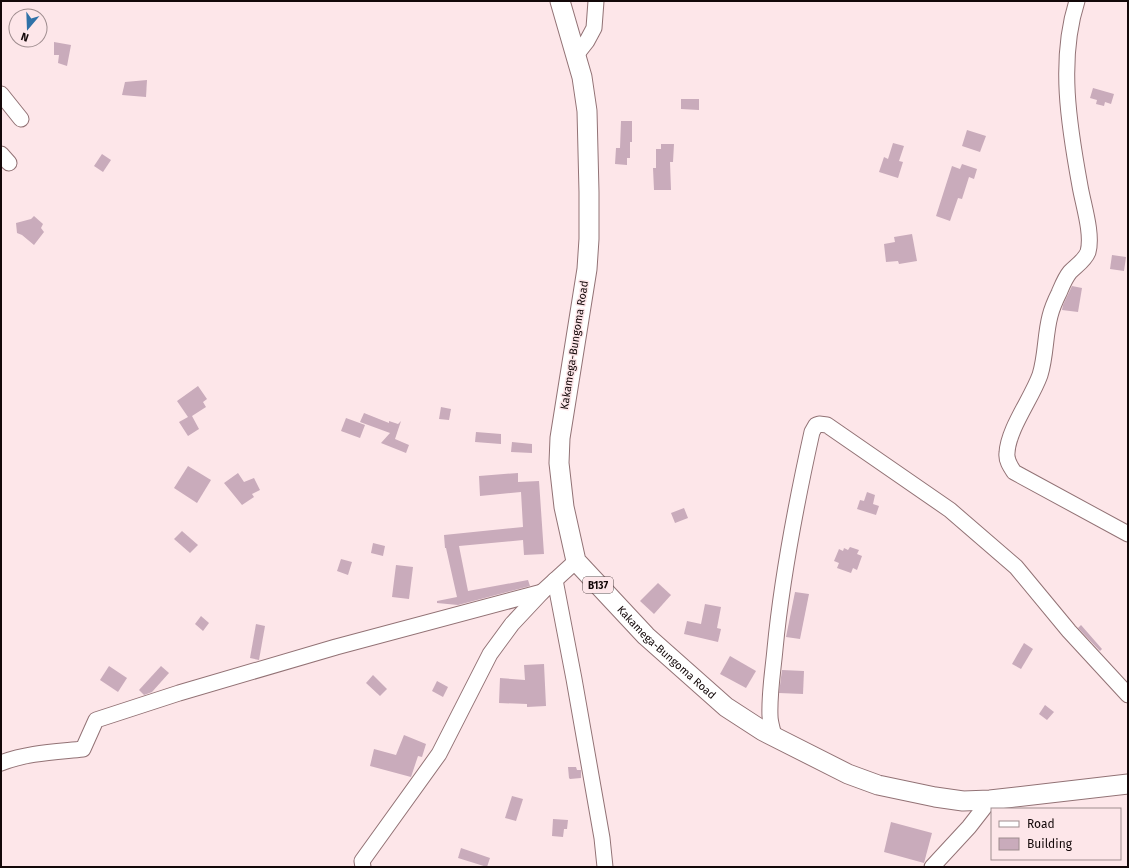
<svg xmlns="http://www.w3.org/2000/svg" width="1129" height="868" font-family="'Fira Sans',sans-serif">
<rect width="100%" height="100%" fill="#fde6e9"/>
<g fill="#c9abbb">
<polygon points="54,42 71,45 67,66 58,63 59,55 54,55"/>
<polygon points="147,80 146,97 122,95 125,82"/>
<polygon points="1093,88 1114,94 1111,104 1105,102 1104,106 1096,104 1097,100 1090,98"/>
<polygon points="681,99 699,99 699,110 681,109"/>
<polygon points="621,121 632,121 632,142 630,142 630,158 627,158 627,165 615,164 616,148 620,148"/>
<polygon points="967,130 986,136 980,152 962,146"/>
<polygon points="893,143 904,146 899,161 903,162 898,178 879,172 884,157 888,159"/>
<polygon points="661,144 674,144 673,162 670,162 671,190 654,190 653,168 656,168 656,149 661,149"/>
<polygon points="102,154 111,160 103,172 94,166"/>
<polygon points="962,164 977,169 974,179 969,177 962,199 958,198 950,221 936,216 952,166 960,169"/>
<polygon points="34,216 43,224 41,228 44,232 34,245 22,235 17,233 16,223 31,219"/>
<polygon points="912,234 917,261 899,264 898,261 886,262 884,244 895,242 894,237"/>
<polygon points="1112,255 1126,257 1124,271 1110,269"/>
<polygon points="1072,286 1082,288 1078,312 1062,310 1063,305"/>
<polygon points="198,386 207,399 203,402 206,407 192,416 199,429 188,436 179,422 188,417 177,401"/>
<polygon points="441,407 451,409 449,420 439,419"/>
<polygon points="364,413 389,423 389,421 398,424 401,421 395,439 409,445 406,453 381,443 390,433 360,422"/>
<polygon points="346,418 365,425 360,438 341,431"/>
<polygon points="476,432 501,434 501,444 475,442"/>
<polygon points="512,442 532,444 532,453 511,452"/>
<polygon points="188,466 211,480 197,503 174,488"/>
<polygon points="238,473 244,482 254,478 260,490 252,494 254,497 242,505 224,483"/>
<polygon points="518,473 518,482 539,481 544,554 524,555 523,540 459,546 468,591 528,580 530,586 458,605 437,603 437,601 457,597 446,548 445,548 444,535 523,527 521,492 480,496 479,476"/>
<polygon points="867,492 875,495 873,504 879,506 876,515 857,509 860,500 864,501"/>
<polygon points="684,508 688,518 675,523 671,513"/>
<polygon points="182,531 198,545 190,553 174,539"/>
<polygon points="373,543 385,546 383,556 371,553"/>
<polygon points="850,547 859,550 857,554 862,556 857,570 853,568 851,573 837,568 839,563 834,561 839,549 843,551 844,548 848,550"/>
<polygon points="341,559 352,562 348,575 337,571"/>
<polygon points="396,565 413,567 409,599 392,597"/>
<polygon points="658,583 671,595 654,614 640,601"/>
<polygon points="795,592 809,594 800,639 786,637"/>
<polygon points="705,604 721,607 717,628 721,629 718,642 684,634 687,621 701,624"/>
<polygon points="201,616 209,623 203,631 195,624"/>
<polygon points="256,624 265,626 259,660 250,658"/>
<polygon points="1081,625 1102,649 1100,651 1078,628"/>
<polygon points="1024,643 1033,649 1021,669 1012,664"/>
<polygon points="730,656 756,671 746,688 720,674"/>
<polygon points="544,664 546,706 527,707 527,704 499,703 500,678 525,680 524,665"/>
<polygon points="109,666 127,678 118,692 100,680"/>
<polygon points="161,666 169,673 152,692 144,695 139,690"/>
<polygon points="782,670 804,671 803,694 779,693"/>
<polygon points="373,675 387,689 380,696 366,683"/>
<polygon points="437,681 448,687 443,697 432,691"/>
<polygon points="1045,705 1054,712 1047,720 1039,714"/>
<polygon points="404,735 426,744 422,757 418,756 411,777 370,766 374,749 396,755"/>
<polygon points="568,767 576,767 577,770 581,770 581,778 570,779 569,778"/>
<polygon points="512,796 523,799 516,821 505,818"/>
<polygon points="553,819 568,820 567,829 564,829 563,837 552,836"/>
<polygon points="891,822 932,833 924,863 884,852"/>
<polygon points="461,848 490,858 487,867 458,858"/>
</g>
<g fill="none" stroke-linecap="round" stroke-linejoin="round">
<defs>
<g id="minor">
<path d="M1077,1c-19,59 -8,125 3,185 3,18 13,48 8,66 -3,8 -12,14 -18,20 -5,6 -8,14 -11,21 -4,8 -7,15 -9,23 -5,19 -4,40 -10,59 -8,23 -32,54 -33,78 -1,7 3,13 7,19l114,62"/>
<polyline points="576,55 587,41 594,28 596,1"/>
<polyline points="1,94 21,119"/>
<polyline points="1,154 9,163"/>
<polyline points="555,580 574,679 602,838 605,867"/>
<path d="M774,737c-1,-7 -4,-14 -4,-21 -1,-22 3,-45 5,-67 7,-73 21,-145 37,-217l4,-7 3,-1 8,1 123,85 66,57 53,64 59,64"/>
<path d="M1,763c26,-10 54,-11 82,-14l13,-29 83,-27 157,-46 206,-55"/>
<polyline points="363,867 362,861 439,754 490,654 512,624 542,592 576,561"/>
<polyline points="932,867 969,827 990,800"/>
</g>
<g id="major">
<path id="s1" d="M560,1l22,76 5,34 2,81v47l-2,30 -27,169 -1,25 5,44 12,54 70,75 80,71 37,24 85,43 30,11 57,12 28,4 27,-1 138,-16"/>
</g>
</defs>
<use href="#minor" stroke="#927275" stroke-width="17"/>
<use href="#major" stroke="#927275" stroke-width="21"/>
<use href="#minor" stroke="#fff" stroke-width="15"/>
<use href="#major" stroke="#fff" stroke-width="19"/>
</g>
<g text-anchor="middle" stroke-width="3" stroke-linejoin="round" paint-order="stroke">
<rect fill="#fde6e9" stroke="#594b4c" stroke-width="1" x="583" y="577" width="30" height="16" rx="3"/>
<g font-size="10" font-weight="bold" fill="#130809">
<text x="598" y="589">B137</text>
</g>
<g font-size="11" fill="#130809" stroke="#fde6e9">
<text transform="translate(574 345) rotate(-81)" y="4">Kakamega-Bungoma Road</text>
<text dy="4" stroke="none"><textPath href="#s1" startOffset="696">Kakamega-Bungoma Road</textPath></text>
</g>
</g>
<rect width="1129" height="868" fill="none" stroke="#130809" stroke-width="4"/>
<rect x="991" y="808" width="130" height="52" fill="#fde6e9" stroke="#9f8d8f"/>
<rect x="999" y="821" width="20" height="6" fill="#ffffff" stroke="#9f8d8f"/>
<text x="1027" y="828" font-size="12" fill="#130809">Road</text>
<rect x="999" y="838" width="20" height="12" fill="#c9abbb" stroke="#9f8d8f"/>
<text x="1027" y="848" font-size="12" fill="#130809">Building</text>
<g transform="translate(28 28) rotate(199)"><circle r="19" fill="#fde6e9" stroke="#9f8d8f"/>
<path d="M0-3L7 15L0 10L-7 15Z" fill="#2f72a8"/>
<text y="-6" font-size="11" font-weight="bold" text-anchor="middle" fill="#130809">N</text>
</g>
</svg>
